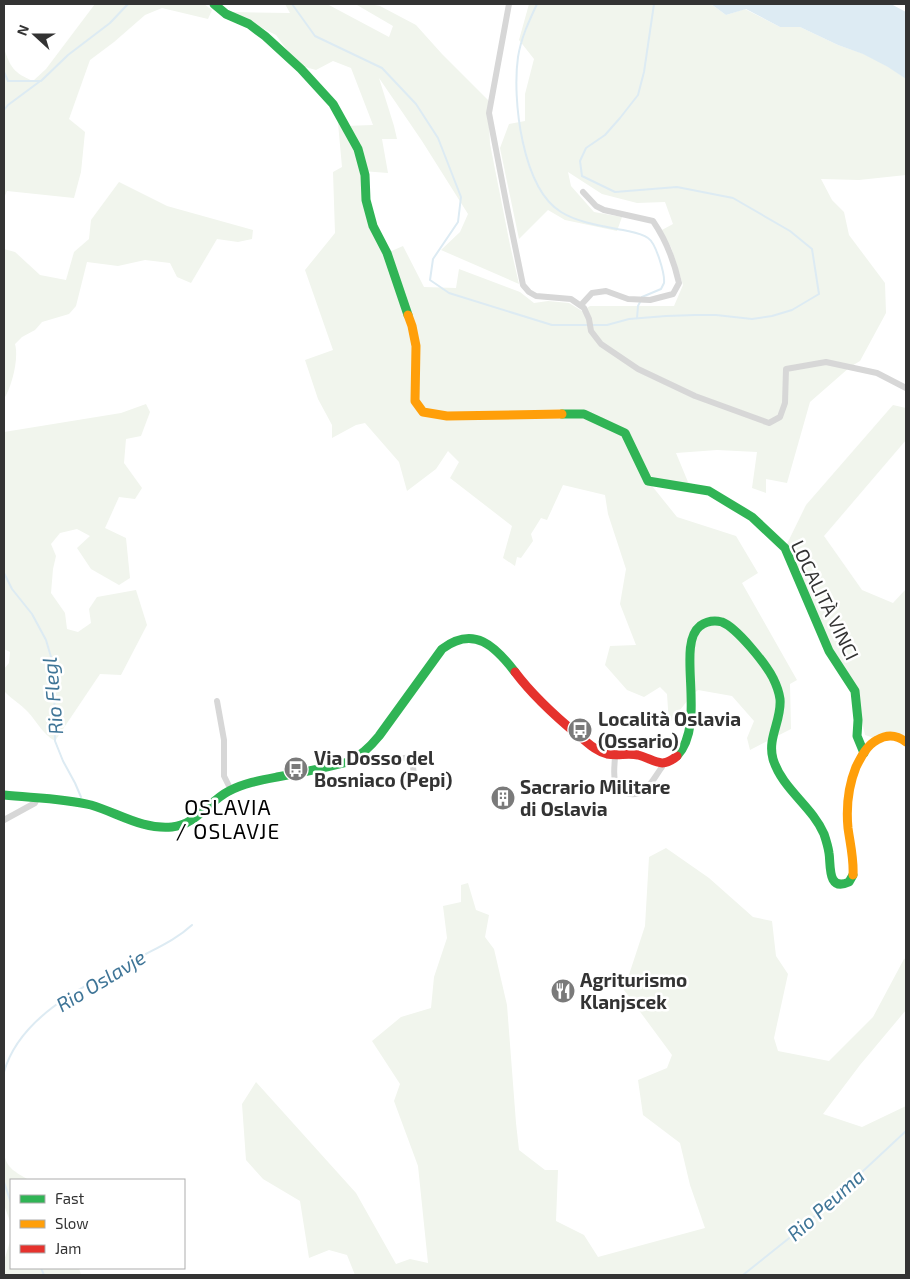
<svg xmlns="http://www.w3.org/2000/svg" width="910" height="1279" font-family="'Exo 2',sans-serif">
<rect width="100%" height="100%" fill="#fff"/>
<g fill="#f1f5ed">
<path d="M95,4h109l8,6 -4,9 -46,-11 -17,7 -31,27 -24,18 -21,59 16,13 -4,40 -7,26 -67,-7 -3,7v-150c6,19 10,25 29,33l13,-12z"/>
<polygon points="285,4 327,4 389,37 393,26 357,5 359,4 369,4 380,6 416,25 442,54 488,100 490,144 510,245 519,284 441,250 460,232 468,214 422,141 379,78 394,126 397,139 382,139 388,173 362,171 362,201 387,253 403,246 424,287 456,288 459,269 520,292 534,303 548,301 569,303 582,311 590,306 674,306 683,285 671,247 660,231 673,224 665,202 637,203 602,194 568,172 571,186 594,212 622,217 617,231 565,220 548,210 519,239 500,148 509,124 525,121 525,94 534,59 519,40 529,4 711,4 726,15 745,9 780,27 800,27 838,45 864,54 889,67 906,79 906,175 859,180 821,179 832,200 844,212 849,235 885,283 886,313 860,361 850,367 810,402 787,483 766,479 766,493 752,488 757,452 717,450 676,453 688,482 709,491 648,481 677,517 736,536 758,573 742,583 797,680 790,684 791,729 750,750 747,738 754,721 732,696 698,690 691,696 669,724 667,694 660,687 644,697 627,690 605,665 610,646 636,645 620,604 626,569 608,514 605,495 563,485 547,520 541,518 531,534 533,541 521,558 517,557 515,566 503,558 512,526 450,478 459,462 448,451 436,469 407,491 399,462 365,423 356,425 332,438 332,425 318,399 305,360 333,350 305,270 335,233 333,172 342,167 338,123 344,126 373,125 351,68 333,61 316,70 298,65 276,35 230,12 290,13"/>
<path d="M119,182l48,24 86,24 -1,9 -14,3 -21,-3 -26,44 -14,-6 -7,-14 -25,-3 -27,6 -31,-4 -11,44 -7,8 -27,8 -7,8 -13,7 -7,7c4,15 -3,42 -11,55v-150l11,3 25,23 26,5 8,-28 15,-13 2,-19z"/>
<path d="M146,404l4,8 -9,24 -15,3 -2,24 18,25 -7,11 -16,-2 -14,31 21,10 4,40 -11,7 -28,-16 -14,-21 13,-12 -13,-7 -17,4 -9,11 5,12 -3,13 -2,24 14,20 2,16 11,3 13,-9 -2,-14 8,-12 39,-7 11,35 -26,50 -21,-1 -45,67c-12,-7 -18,-19 -27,-29 -7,-8 -17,-13 -24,-21v-22l5,-6 1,-11 -6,-3v-217l117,-19z"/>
<polygon points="893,405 906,408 906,440 824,536 862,590 893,603 906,589 906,742 903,739 877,739 865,735 855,691 838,667 785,548 806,505"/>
<polygon points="666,848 709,878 753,917 772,921 776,956 788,974 774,1038 778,1051 829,1061 873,1017 904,959 906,958 906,1010 860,1065 823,1114 862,1127 906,1106 906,1275 355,1275 347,1255 329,1250 309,1258 300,1201 263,1179 246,1160 242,1104 256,1082 356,1193 396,1264 410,1259 428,1263 418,1166 394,1101 400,1084 372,1041 401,1017 431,1008 434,977 447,938 443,906 461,902 461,885 468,883 476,910 489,915 485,937 494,949 507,1005 516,1123 519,1150 545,1170 558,1170 556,1221 584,1235 598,1257 705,1228 690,1185 680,1143 643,1115 638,1080 667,1068 672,1055 624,990 645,926 649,857"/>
<path d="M4,1152c2,17 12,20 25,28h-18v44l-7,-19z"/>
<polygon points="11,1238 11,1268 79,1268 81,1275 4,1275 4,1261"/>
</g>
<polygon fill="#ddebf3" points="711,4 891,4 906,12 906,79 888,67 863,54 838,45 800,27 780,27 746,9 726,15"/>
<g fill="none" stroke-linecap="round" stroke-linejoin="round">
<g stroke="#ddebf3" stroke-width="2">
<polyline points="292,4 315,36 382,68 416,104 438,138 461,197 458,222 433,259 430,280 449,293 552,325 607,325 629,319 666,316 695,315 716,315 752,319 772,316 792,310 819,294 812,249 790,231 733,198 677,187 615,192 582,176 580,161 586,148 605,135 620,118 638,95 644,72 654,4"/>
<path d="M537,4c-8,17 -16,34 -19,53 -6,42 4,131 43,155 18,11 41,14 62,18 8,2 18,3 25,8 8,5 17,36 16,45l-3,6 -19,8"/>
<polyline points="4,72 8,81 41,81 68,55 110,23 128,4"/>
<polyline points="4,110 8,105 39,82"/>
<polyline points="637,318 638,306 640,302"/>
<polyline points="4,573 12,589 32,614 46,640 54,667 55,741 63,761 75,783 81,797"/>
<path d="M4,1072c17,-60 89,-90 140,-117 17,-9 34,-17 48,-30"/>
<polyline points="4,1182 11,1203"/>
<polyline points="41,1268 44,1275"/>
<polyline points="743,1275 803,1227 906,1131"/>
</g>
<g stroke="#d7d7d7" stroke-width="6">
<polyline points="509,4 489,113 507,207 523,285 529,292 536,296 571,299 584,308 589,319 591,331 601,344 638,369 695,396 769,423 780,417 785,403 786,369 826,362 877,373 906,388"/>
<path d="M581,305l11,-12 14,-2 22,8 22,1 23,-6 6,-11c-5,-22 -13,-43 -26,-62l-49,-11 -8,-4 -13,-14"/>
<polyline points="217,701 224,740 224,776 231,790"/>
<path d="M615,755c0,8 -2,18 0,25 4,11 15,18 26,12 9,-4 15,-17 21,-25v-4"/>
<polyline points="359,757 361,760 369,763 419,756"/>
<polyline points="412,757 414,776"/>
<polyline points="4,820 35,803 37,799"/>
</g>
<g stroke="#30b455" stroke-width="9">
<polyline points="214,4 226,14 249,24 265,36 301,69 333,104 358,149 365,175 366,200 373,226 387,253 408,315"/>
<polyline points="562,414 584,414 625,433 648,481 709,491 752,517 785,548 829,651 855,691 858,720 857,736 864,753"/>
<path d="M677,756c31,-33 -2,-111 23,-130 7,-5 14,-6 22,-4 15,6 43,41 51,56 3,6 6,14 7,21 2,21 -13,39 -7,60 9,30 39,47 51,75 2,6 4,12 5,19 2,12 -2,39 20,29l4,-7"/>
<path d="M4,795c29,3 59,3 87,10 27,8 52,25 81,22 24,-2 37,-26 57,-36 15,-8 32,-11 48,-14 24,-4 47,-9 71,-15 13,-6 22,-15 31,-26l63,-87c32,-24 53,-3 73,23"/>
</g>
<g stroke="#ff9f0a" stroke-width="9">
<polyline points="408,315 412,326 416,346 415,401 423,412 447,416 562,414"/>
<path d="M853,875c1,-16 -3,-32 -5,-47 -2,-21 0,-41 8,-61 5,-10 11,-22 21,-27 10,-6 20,-5 29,2"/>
</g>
<path stroke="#e5322d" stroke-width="9" d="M515,672c18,24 40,44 63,63 9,7 17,16 29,19 10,2 21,-1 31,1 16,4 23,15 39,1"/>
</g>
<defs>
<symbol id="bus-disc" viewBox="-11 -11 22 22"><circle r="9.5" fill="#7a7a7a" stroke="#fff"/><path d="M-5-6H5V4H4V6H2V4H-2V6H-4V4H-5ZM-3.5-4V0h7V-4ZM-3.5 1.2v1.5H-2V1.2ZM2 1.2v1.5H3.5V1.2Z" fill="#fff"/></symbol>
<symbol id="building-disc" viewBox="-11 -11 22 22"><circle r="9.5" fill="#7a7a7a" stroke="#fff"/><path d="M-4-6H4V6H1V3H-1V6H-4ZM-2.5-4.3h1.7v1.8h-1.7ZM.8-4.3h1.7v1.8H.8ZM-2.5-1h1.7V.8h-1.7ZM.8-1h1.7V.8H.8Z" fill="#fff"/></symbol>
<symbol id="restaurant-disc" viewBox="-11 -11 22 22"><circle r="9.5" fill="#7a7a7a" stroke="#fff"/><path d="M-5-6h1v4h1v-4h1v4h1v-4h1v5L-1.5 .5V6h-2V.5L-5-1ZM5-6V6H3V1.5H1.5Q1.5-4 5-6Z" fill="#fff"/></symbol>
</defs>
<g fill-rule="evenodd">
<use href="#bus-disc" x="566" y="716" width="28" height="28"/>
<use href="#bus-disc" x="282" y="755" width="28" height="28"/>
<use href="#building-disc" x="489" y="784" width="28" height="28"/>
<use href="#restaurant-disc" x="549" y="977" width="28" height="28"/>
</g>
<g text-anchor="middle" stroke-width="5" stroke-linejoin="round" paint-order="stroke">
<g font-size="19" fill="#333" stroke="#fff">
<text transform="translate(825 600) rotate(64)" y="7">LOCALITÀ VINCI</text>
</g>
<g font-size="19" font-weight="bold" fill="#333" stroke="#fff" text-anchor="start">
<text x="598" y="726">Località Oslavia<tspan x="598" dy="22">(Ossario)</tspan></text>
<text x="314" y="765">Via Dosso del<tspan x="314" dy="22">Bosniaco (Pepi)</tspan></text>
<text x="520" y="794">Sacrario Militare<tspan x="520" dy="22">di Oslavia</tspan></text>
<text x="580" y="987">Agriturismo<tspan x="580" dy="22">Klanjscek</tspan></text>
</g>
<g font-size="20" font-style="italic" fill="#3f7597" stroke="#fff">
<text transform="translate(53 696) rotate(-95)" y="7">Rio Flegl</text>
<text transform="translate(101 981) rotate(-31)" y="7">Rio Oslavje</text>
<text transform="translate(826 1205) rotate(-42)" y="7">Rio Peuma</text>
</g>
<g font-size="21" letter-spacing="1" fill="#000" stroke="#fff">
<text x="228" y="815">OSLAVIA<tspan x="228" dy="24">/ OSLAVJE</tspan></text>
</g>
</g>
<rect width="910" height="1279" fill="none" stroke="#333333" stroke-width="10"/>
<rect x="10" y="1179" width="175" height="90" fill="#ffffff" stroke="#adadad"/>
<rect x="20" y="1195" width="25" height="8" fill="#30b455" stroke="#adadad"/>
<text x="55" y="1204" font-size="15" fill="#333333">Fast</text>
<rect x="20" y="1220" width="25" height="8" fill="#ff9f0a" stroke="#adadad"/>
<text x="55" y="1229" font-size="15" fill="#333333">Slow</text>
<rect x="20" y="1245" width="25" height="8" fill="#e5322d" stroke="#adadad"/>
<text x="55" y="1254" font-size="15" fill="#333333">Jam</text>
<g transform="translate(35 35) rotate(291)" stroke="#ffffff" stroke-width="4" paint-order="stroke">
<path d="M0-4L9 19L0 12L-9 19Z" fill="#333333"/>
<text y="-8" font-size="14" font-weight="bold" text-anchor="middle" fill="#333333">N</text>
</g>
</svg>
